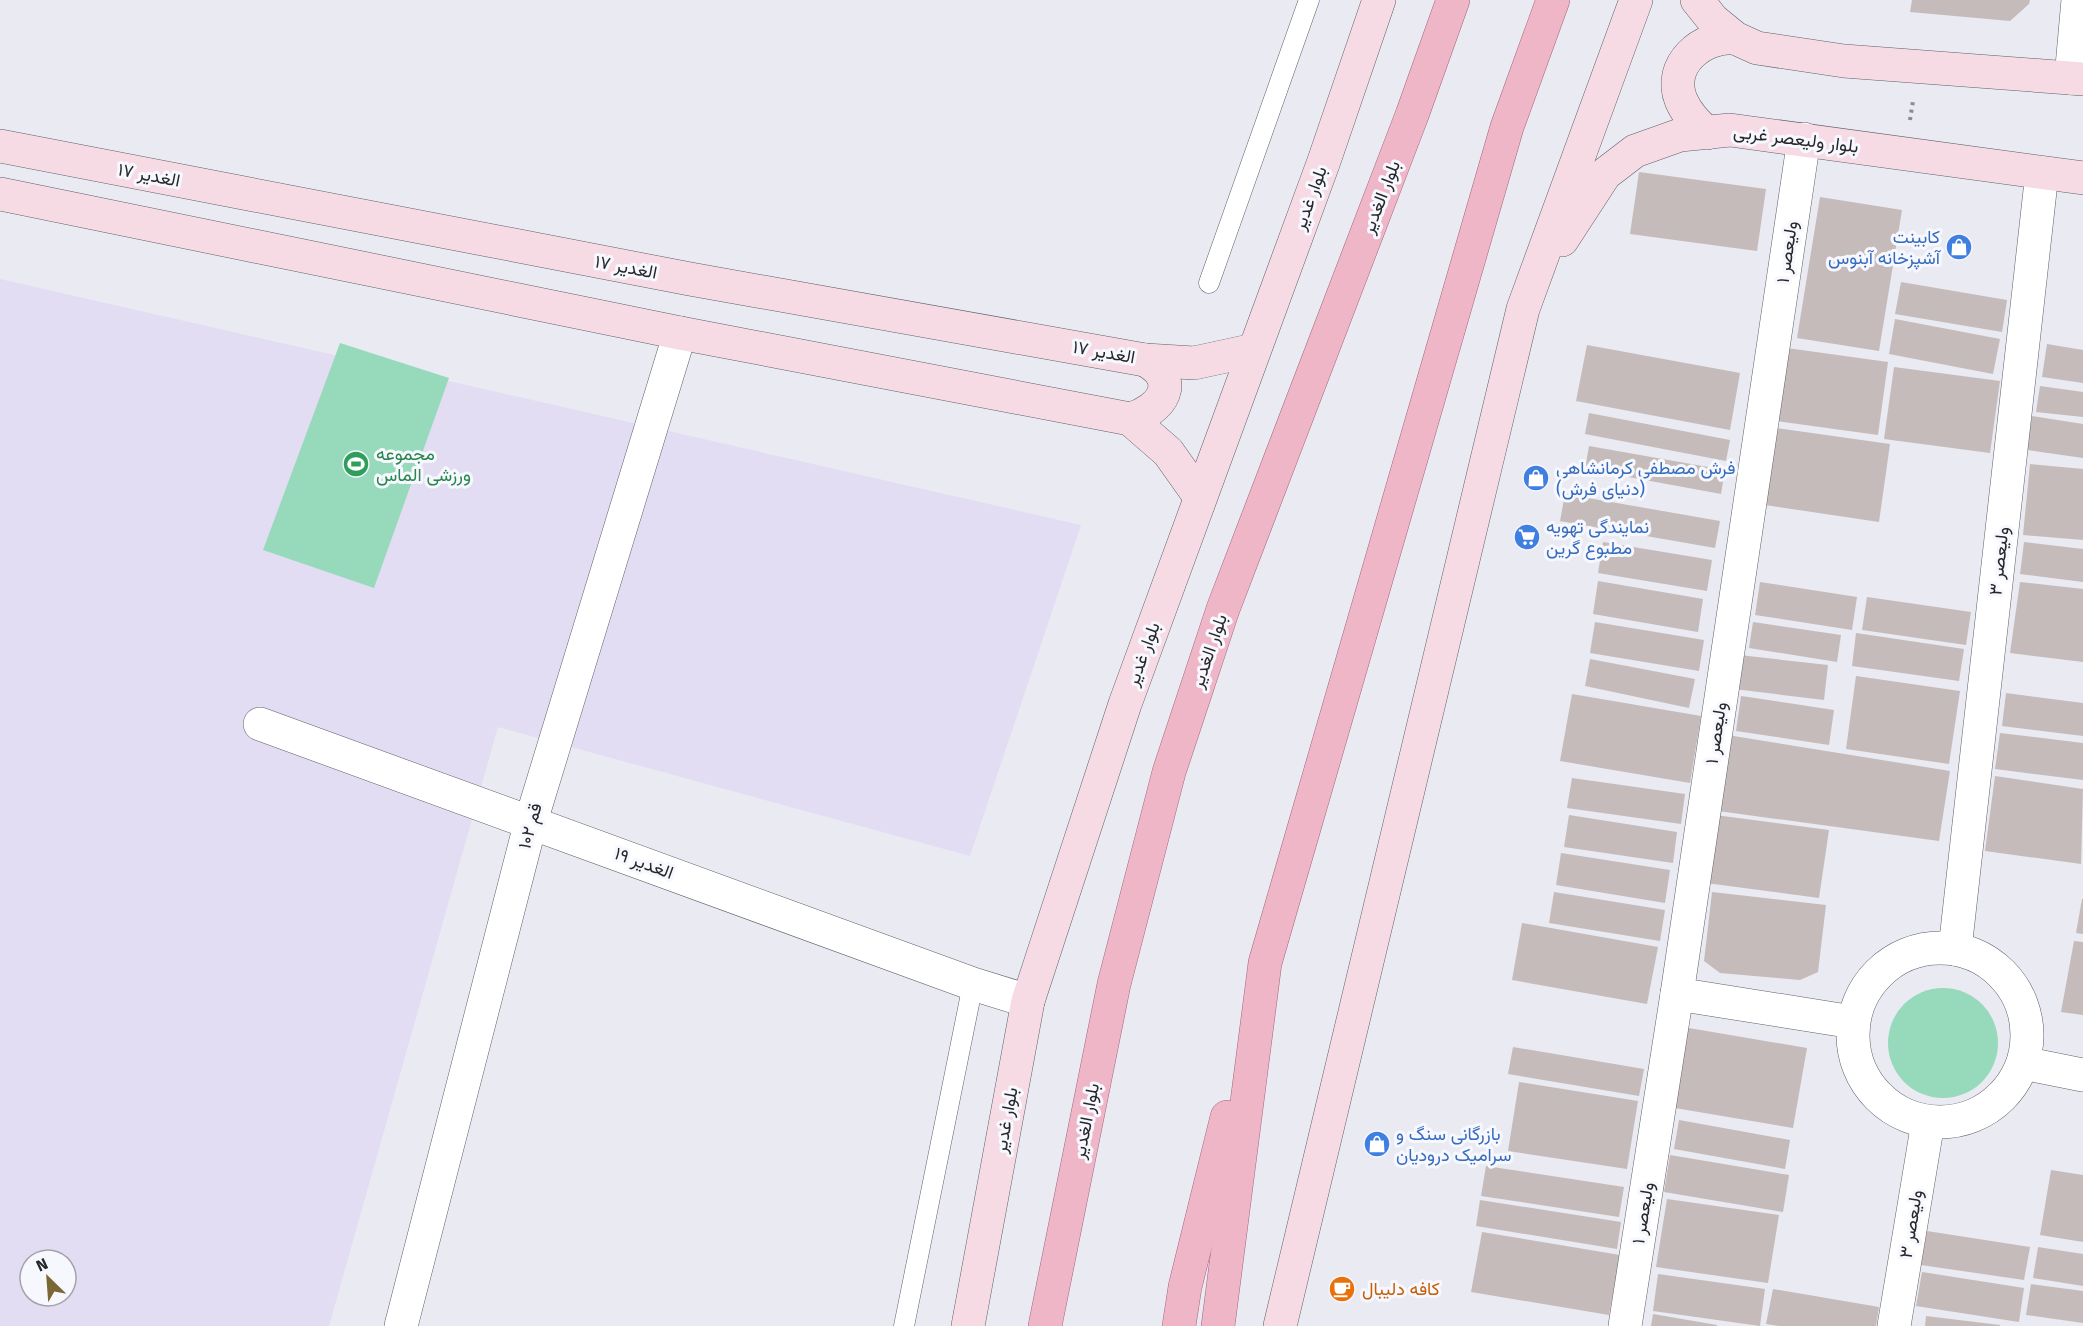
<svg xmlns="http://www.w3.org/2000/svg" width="2083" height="1326" font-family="'Fira Sans',Vazirmatn,sans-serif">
<rect width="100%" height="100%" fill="#e9eaf2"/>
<path fill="#e2ddf3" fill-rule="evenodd" d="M0,279l1081,246 -111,331 -472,-129 -169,599h-329zM30,1260h36v36h-36z"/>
<g fill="#97dabb">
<polygon points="340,343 449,378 374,588 263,550"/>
<circle cx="1943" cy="1043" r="55"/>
</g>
<g fill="#c5bbba">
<polygon points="1912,0 2030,0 2029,4 2010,21 1910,12"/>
<polygon points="1639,172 1766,189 1757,251 1630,234"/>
<polygon points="1820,197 1902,210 1879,351 1797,338"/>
<polygon points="1901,282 2007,300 2002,332 1895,314"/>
<polygon points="1895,319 2000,339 1993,374 1889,354"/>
<polygon points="2047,344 2083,350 2083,383 2042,377"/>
<polygon points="1587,345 1740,373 1730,430 1576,401"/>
<polygon points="1787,348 1888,362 1878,435 1777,421"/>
<polygon points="1894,367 2000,381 1990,453 1884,439"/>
<polygon points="2040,386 2083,392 2083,417 2036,412"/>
<polygon points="1589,413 1730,440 1726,461 1585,434"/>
<polygon points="2032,416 2083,424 2083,458 2027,450"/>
<polygon points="1777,428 1890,444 1879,522 1765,505"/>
<polygon points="1589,446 1725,470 1721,494 1585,469"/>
<polygon points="2030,464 2083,469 2083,540 2023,535"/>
<polygon points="1565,494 1720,521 1715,548 1560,521"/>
<polygon points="1603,542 1712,560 1707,591 1598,573"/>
<polygon points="2024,542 2083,549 2083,582 2020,574"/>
<polygon points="1598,581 1703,599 1698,632 1593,614"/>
<polygon points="1760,582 1857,597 1852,630 1755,615"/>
<polygon points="2020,582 2083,589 2083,662 2010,653"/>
<polygon points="1867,597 1971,612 1966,645 1862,630"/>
<polygon points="1595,622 1704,640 1699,671 1590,653"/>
<polygon points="1753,622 1841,635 1837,662 1749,648"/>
<polygon points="1856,633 1964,649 1959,681 1852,666"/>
<polygon points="1739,655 1828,665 1824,700 1734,689"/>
<polygon points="1590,659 1695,679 1689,708 1585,686"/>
<polygon points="1856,676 1960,691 1949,764 1846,749"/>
<polygon points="2006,693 2083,703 2083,736 2002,726"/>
<polygon points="1572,694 1701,716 1690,783 1560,761"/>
<polygon points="1741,696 1834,710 1829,745 1736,731"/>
<polygon points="2000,733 2083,743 2083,780 1995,769"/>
<polygon points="1721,734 1950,771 1939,841 1711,810"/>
<polygon points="1995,776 2083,789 2081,864 1985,851"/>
<polygon points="1572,778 1685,794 1681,824 1567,808"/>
<polygon points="1569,815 1677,832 1673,863 1564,847"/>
<polygon points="1715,815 1829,830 1819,898 1706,883"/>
<polygon points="1561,853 1670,870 1665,903 1556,885"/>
<polygon points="1554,892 1665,910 1660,941 1549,923"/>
<polygon points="1712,892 1826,905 1818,972 1800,980 1720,973 1704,961"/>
<polygon points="2082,899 2083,899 2083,934 2076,933"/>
<polygon points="1522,923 1658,947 1647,1004 1512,980"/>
<polygon points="2074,941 2083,942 2083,1015 2061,1012"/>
<polygon points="1683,1027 1807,1048 1793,1128 1669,1107"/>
<polygon points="1513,1047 1644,1069 1639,1096 1508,1074"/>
<polygon points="1519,1082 1638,1101 1627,1169 1508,1151"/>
<polygon points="1679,1120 1790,1140 1785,1169 1674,1149"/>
<polygon points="1670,1155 1789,1175 1783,1212 1664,1192"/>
<polygon points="1486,1166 1624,1187 1619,1217 1481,1196"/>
<polygon points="2051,1170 2083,1175 2083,1242 2040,1235"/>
<polygon points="1667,1199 1779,1215 1768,1283 1656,1267"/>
<polygon points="1480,1200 1621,1222 1617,1249 1476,1226"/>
<polygon points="1927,1231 2030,1247 2024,1280 1921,1265"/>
<polygon points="1482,1232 1620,1255 1609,1315 1471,1292"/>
<polygon points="2038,1247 2083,1254 2083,1286 2033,1278"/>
<polygon points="1922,1272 2024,1288 2019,1322 1916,1306"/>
<polygon points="1658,1274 1765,1289 1760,1326 1653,1311"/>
<polygon points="2031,1284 2083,1291 2083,1323 2026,1315"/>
<polygon points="1773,1289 1879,1307 1876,1326 1779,1326 1766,1324"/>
<polygon points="1653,1314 1717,1325 1717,1326 1651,1326"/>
<polygon points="1926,1316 2000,1325 2000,1326 1925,1326"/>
</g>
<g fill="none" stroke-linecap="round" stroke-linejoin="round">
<defs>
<g id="service">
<polyline points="1209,283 1309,0"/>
<polyline points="904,1326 973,984"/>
</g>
<g id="minor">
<polyline points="2071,78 2078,0"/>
<polyline points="260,724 973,984 1028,1001"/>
<circle cx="1940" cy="1035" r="87"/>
<polyline points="1955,949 2042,173"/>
<polyline points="1677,994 1853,1022"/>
<polyline points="2023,1063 2083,1075"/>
<polyline points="401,1326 531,821 680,333"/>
<polyline points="1625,1326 1677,994 1804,139"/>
<polyline points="1894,1326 1928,1122"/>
</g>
<g id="secondary">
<polyline points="1697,0 1713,20 1735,38 1757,48 1844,61 2083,79"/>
<path d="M1707,133c-11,-10 -20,-19 -26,-33 -14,-35 21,-65 54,-62"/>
<polyline points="0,146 690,279 1145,360 1194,363 1254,350"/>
<polyline points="0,194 680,333 1130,419 1168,452 1200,497"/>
<polyline points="1562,240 1605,174 1635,151 1680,135 1730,130 2083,178"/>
<path d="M1130,419c32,-9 52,-39 15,-59"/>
<polyline points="968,1326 1028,1001 1125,704 1324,161 1379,0"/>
<polyline points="1280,1326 1523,309 1636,0"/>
</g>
<g id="primary">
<polyline points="1045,1326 1114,984 1169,772 1223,609 1412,115 1453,0"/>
<polyline points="1179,1326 1185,1287 1227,1117"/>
<polyline points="1218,1326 1265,963 1507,127 1553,0"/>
</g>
</defs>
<use href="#service" stroke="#5f6067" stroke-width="21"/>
<use href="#minor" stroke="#5f6067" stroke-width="34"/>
<use href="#secondary" stroke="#5f6067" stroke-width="34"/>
<use href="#primary" stroke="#a26579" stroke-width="34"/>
<polyline stroke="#8a8b91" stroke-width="4" stroke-dasharray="3 4.5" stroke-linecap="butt" points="1910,120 1913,101"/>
<use href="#service" stroke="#fff" stroke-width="20"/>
<use href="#minor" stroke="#fff" stroke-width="33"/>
<use href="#secondary" stroke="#f7dbe4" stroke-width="33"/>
<use href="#primary" stroke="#efb6c8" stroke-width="33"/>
</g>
<defs>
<symbol id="shop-disc" viewBox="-11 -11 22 22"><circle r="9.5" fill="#3f7fe0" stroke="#f7f7fe"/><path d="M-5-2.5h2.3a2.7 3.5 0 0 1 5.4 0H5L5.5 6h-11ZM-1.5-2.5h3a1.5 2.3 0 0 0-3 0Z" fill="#fff"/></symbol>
<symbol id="stadium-disc" viewBox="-11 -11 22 22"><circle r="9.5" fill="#2e9e5b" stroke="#f7f7fe"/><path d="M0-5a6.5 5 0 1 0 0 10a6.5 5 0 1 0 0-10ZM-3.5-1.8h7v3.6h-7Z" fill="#fff"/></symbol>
<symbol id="supermarket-disc" viewBox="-11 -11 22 22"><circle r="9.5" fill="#3f7fe0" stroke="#f7f7fe"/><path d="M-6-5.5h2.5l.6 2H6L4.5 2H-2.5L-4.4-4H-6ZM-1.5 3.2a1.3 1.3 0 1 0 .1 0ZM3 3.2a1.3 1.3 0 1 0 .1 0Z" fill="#fff"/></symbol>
<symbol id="cafe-disc" viewBox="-11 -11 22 22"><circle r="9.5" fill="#e8710a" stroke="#f7f7fe"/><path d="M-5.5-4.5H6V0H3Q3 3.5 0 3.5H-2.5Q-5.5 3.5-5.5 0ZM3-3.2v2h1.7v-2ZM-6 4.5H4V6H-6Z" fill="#fff"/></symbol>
</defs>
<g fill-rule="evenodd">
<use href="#shop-disc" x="1944" y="232" width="30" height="30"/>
<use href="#stadium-disc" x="341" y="449" width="30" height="30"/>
<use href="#shop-disc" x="1521" y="463" width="30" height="30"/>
<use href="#supermarket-disc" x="1512" y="522" width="30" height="30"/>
<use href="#shop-disc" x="1362" y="1129" width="30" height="30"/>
<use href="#cafe-disc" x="1327" y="1274" width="30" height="30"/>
</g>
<g text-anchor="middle" stroke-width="6" stroke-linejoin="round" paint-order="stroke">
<g font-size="18" fill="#26272a" stroke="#f7f7fe">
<text transform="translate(1796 139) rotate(7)" y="6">بلوار ولیعصر غربی</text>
<text transform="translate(149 175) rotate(11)" y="6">الغدیر ۱۷</text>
<text transform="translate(1381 197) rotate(-69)" y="6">بلوار الغدیر</text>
<text transform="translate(1310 198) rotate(-70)" y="6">بلوار غدیر</text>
<text transform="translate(1787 252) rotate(-82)" y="6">ولیعصر ۱</text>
<text transform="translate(626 267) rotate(11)" y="6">الغدیر ۱۷</text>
<text transform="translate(1104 352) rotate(10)" y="6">الغدیر ۱۷</text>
<text transform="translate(1999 561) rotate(-84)" y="6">ولیعصر ۳</text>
<text transform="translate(1209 651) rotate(-71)" y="6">بلوار الغدیر</text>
<text transform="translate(1143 654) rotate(-70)" y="6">بلوار غدیر</text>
<text transform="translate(1716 733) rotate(-82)" y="6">ولیعصر ۱</text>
<text transform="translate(530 826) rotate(-75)" y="6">قم ۱۰۲</text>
<text transform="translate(644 863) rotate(20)" y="6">الغدیر ۱۹</text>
<text transform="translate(1006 1120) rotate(-80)" y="6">بلوار غدیر</text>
<text transform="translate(1086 1121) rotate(-79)" y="6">بلوار الغدیر</text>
<text transform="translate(1643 1213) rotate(-81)" y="6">ولیعصر ۱</text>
<text transform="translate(1911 1224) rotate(-81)" y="6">ولیعصر ۳</text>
</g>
<g font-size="18" fill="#366cbe" stroke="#f7f7fe" text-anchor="start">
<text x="1940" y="243" text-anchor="end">کابینت<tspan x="1940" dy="21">آشپزخانه آبنوس</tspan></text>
<text x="1556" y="474">فرش مصطفی کرمانشاهی<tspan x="1556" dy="21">(دنیای فرش)</tspan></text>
<text x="1546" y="533">نمایندگی تهویه<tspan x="1546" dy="21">مطبوع گرین</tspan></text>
<text x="1396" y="1140">بازرگانی سنگ و<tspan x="1396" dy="21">سرامیک درودیان</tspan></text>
</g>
<g font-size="18" fill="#27864d" stroke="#f7f7fe" text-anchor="start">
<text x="376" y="460">مجموعه<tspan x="376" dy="21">ورزشی الماس</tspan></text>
</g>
<g font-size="18" fill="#c56008" stroke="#f7f7fe" text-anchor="start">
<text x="1362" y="1295">کافه دلیبال</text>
</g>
</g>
<g transform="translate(48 1278) rotate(335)"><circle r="28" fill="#f7f7fe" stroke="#a3a4a9" stroke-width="1.5"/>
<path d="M0-4.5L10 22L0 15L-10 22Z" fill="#7b6736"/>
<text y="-9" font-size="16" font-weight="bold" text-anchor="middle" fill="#26272a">N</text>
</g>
</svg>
